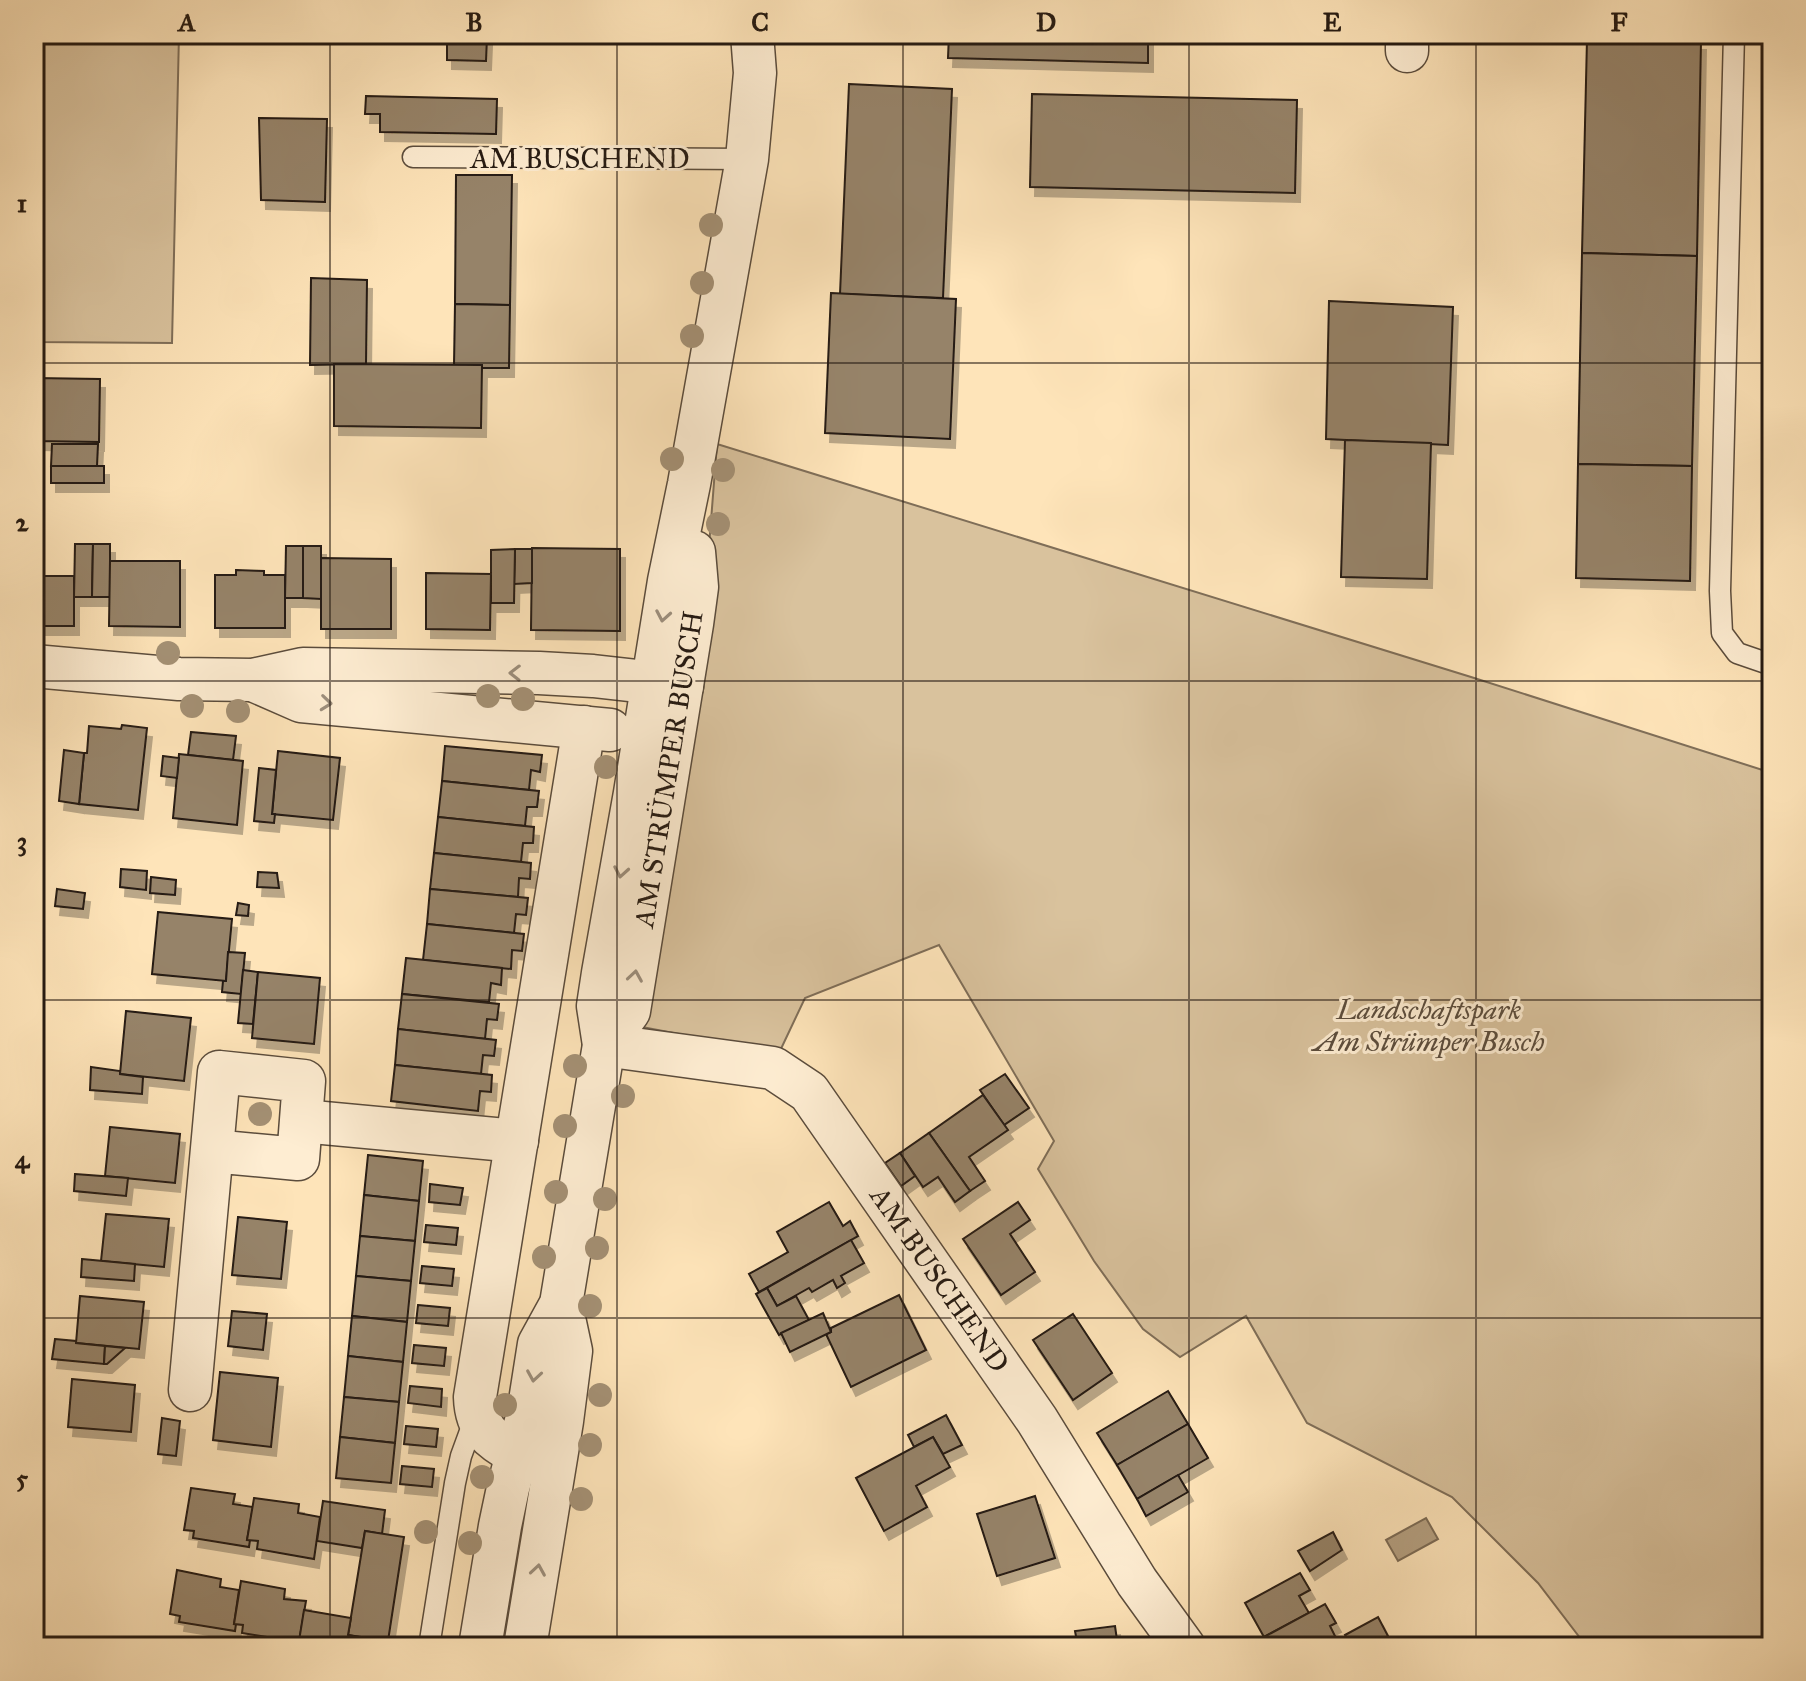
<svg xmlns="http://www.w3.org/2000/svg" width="1806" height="1681" font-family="'IM FELL Great Primer',serif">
<defs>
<filter id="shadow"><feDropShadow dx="5" dy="9" stdDeviation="0" flood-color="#0004"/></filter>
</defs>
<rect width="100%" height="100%" fill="#fee4b9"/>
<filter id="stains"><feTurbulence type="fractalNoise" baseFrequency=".0025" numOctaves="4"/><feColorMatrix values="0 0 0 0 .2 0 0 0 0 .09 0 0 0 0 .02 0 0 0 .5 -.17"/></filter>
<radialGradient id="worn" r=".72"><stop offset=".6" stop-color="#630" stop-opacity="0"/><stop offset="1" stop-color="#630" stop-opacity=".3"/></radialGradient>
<g fill="#d9c29d" stroke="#7f6e58" stroke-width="2">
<polygon points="34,34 179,34 172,343 34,342"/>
<polygon points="717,444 1471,677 1772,773 1772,1647 1587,1647 1538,1583 1452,1497 1307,1423 1246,1316 1180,1357 1143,1329 1094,1261 1038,1169 1054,1141 939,945 805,998 779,1053 642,1027 707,572"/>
</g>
<polygon fill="#b49f80" stroke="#7b6a54" stroke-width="2" points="1426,1518 1438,1539 1398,1561 1386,1540"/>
<g fill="#968369" stroke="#251a12" stroke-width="2" filter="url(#shadow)">
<polygon points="447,34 487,34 487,37 447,36"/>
<polygon points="949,34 1148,34 1148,63 948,58"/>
<polygon points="447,36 487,37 486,61 447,60"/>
<polygon points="1587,39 1701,41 1697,256 1582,253"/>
<polygon points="849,84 952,89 943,298 840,294"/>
<polygon points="1032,94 1297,100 1295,193 1030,187"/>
<polygon points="366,96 497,99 496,134 380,132 380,114 365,114"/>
<polygon points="259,118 327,119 325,202 261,200"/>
<polygon points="456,175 512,175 510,305 455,304"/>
<polygon points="1582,253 1697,256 1692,466 1578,464"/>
<polygon points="311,278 367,280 366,364 310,365"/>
<polygon points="831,293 956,299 950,439 825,433"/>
<polygon points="1329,301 1453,307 1448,445 1326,439"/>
<polygon points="455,304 510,305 509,368 482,368 482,365 454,366"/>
<polygon points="334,364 482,365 481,428 334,426"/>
<polygon points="35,378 100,379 99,442 34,441"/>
<polygon points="1345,440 1431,443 1427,579 1341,577"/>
<polygon points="52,444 98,444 97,466 51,466"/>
<polygon points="1578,464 1692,466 1690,581 1576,578"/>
<rect x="51" y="466" width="53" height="17"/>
<polygon points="75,544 93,544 92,597 74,597"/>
<polygon points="93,544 110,544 110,597 92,597"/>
<polygon points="286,546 303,546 303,598 285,598"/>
<polygon points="303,546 321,546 321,599 303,598"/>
<polygon points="532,548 620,549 620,631 531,630"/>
<polygon points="515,549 532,549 532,583 514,584"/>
<polygon points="515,549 514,603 491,603 491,550"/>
<polygon points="321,558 391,559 391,629 321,629"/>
<polygon points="110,561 180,561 180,627 109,626"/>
<polygon points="236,570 264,571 264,575 285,575 285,628 215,628 215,575 236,575"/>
<polygon points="426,573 491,574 490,630 426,629"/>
<rect x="34" y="576" width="40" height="50"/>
<polygon points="122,725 147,728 138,810 79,804 84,753 87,753 89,726 121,729"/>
<polygon points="191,732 236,736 233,760 188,755"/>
<polygon points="445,746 542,755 540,772 531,770 529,790 442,781"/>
<polygon points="64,750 84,753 79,804 59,801"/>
<polygon points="278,751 340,758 333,820 272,814"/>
<polygon points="179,754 243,761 237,825 173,818"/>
<polygon points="163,756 179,758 177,778 161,776"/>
<polygon points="259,768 276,770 272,814 275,814 274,823 254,821"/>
<polygon points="442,781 539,791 537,807 527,807 525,826 438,817"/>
<polygon points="438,817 534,827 533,843 523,843 521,862 434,853"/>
<polygon points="434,853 531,863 530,879 519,878 518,897 430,889"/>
<polygon points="121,869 147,871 146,890 120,887"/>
<polygon points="258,872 277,873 279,888 257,887"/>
<polygon points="151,877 176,880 175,895 150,893"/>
<polygon points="57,889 85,893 83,909 55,906"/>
<polygon points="430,889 528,898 526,915 516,914 514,933 427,924"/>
<polygon points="238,903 249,905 248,916 236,915"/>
<polygon points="158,912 232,919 226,981 152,974"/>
<polygon points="427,924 524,934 522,951 512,950 511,969 423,960"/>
<polygon points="228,952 245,953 241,994 222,992 223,981 226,981"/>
<polygon points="406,958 502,968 501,985 491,983 489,1002 402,994"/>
<polygon points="243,970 258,972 253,1024 238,1023"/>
<polygon points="258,972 320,978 314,1044 252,1038"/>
<polygon points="402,994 499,1004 497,1020 487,1019 485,1039 398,1029"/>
<polygon points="126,1011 191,1018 184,1081 120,1074"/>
<polygon points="398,1029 496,1040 494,1056 483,1055 481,1074 395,1065"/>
<polygon points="395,1065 492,1075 491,1092 480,1091 478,1111 391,1101"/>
<polygon points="91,1067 120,1071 120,1074 143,1077 142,1094 90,1090"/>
<polygon points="1005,1074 1029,1108 1004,1125 980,1090"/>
<polygon points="983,1095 1008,1130 969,1157 985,1181 970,1191 929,1133"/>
<polygon points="110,1127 180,1134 175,1183 105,1176"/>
<polygon points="929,1133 970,1191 955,1202 938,1177 923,1187 900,1153"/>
<polygon points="900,1153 915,1176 901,1186 885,1163"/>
<polygon points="368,1155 423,1161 419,1201 364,1195"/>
<polygon points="75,1174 128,1178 126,1196 74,1191"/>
<polygon points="430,1184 463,1188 460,1205 429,1202"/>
<polygon points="364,1195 419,1201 415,1241 360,1236"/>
<polygon points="829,1202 843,1226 850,1221 858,1236 759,1292 749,1274 788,1252 777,1232"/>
<polygon points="1018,1202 1030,1220 1010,1234 1035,1272 1001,1295 963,1239"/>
<polygon points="106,1214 169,1219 164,1267 101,1261"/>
<polygon points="238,1217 287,1222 281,1279 232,1275"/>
<polygon points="426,1225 458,1228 456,1245 424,1242"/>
<polygon points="360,1236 415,1241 411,1281 356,1276"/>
<polygon points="851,1240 864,1263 841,1276 845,1283 837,1288 833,1280 812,1292 809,1288 777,1306 767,1288"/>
<polygon points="82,1259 135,1264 134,1281 81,1277"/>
<polygon points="422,1266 454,1269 452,1286 420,1283"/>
<polygon points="356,1276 411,1281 407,1322 352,1316"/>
<polygon points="767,1288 777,1306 796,1296 809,1320 779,1335 756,1294"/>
<polygon points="899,1295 926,1350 851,1387 826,1334 831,1332 831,1328"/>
<polygon points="80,1296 144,1302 139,1349 76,1343"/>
<polygon points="418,1305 450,1308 448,1326 416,1323"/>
<polygon points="232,1311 267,1314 263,1350 228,1346"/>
<polygon points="823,1313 831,1332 790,1352 781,1333"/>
<polygon points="1073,1314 1112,1373 1073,1400 1033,1340"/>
<polygon points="352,1316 407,1322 403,1362 348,1356"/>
<polygon points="55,1339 76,1341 76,1343 105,1346 104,1364 52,1359"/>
<polygon points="414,1345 446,1348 444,1366 412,1363"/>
<polygon points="105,1346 125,1348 107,1364 104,1364"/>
<polygon points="348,1356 403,1362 399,1402 344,1397"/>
<polygon points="220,1372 278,1378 271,1447 213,1440"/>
<polygon points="72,1379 135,1385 131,1432 68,1427"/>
<polygon points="410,1386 442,1389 441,1407 408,1403"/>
<polygon points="1168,1391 1188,1424 1117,1465 1097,1433"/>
<polygon points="344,1397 399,1402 395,1443 340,1437"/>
<polygon points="946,1415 962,1445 943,1454 933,1437 914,1447 908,1435"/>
<polygon points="162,1418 180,1421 176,1456 158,1454"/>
<polygon points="1188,1424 1208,1458 1137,1499 1117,1465"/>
<polygon points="406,1426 438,1429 436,1447 404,1444"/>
<polygon points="340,1437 395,1443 391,1483 336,1478"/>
<polygon points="933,1437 950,1467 916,1486 927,1507 884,1531 856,1478"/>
<polygon points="402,1466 434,1469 432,1487 400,1484"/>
<polygon points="1178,1475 1188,1492 1146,1516 1137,1499"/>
<polygon points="191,1488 235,1494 233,1504 253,1507 247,1540 250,1540 249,1547 193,1538 194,1531 184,1530"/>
<polygon points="1035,1496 1055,1558 997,1576 977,1514"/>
<polygon points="254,1498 299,1504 298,1513 320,1517 314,1559 257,1549 258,1541 247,1540"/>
<polygon points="323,1501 385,1510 382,1534 365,1531 362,1548 317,1541"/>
<polygon points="365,1531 404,1537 388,1641 348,1635"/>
<polygon points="1333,1532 1342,1550 1310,1571 1298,1551"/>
<polygon points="177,1570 221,1579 220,1587 239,1590 234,1624 236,1624 235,1631 179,1622 180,1616 170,1614"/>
<polygon points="1300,1573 1310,1590 1299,1596 1309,1613 1264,1637 1245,1603"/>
<polygon points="241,1581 285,1589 284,1599 306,1601 299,1642 242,1633 243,1625 234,1624"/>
<polygon points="1325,1604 1336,1623 1330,1626 1338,1642 1329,1647 1269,1647 1264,1637"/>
<polygon points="304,1610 351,1618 348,1635 365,1638 364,1647 298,1647"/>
<polygon points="1378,1617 1388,1636 1368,1647 1352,1647 1345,1635"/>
<polygon points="1115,1626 1118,1647 1078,1647 1075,1631"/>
</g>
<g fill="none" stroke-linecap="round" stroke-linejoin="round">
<defs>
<g id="lane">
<polyline points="1734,34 1720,591 1722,633 1737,653 1772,665"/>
<polyline points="413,157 747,159"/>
<polyline points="429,1647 455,1483 461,1456 476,1415"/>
</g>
<g id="street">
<polyline points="1407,51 1407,34"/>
<polyline points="34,666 179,679 253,680 303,669 539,673 593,676 682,686"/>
<polyline points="253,680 301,701 610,730"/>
<polyline points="604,1045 773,1068 809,1092 1037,1420 1137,1582 1184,1647"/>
<polyline points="604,1045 629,1011 692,624 697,587 694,552"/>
<polyline points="302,1121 517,1141"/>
<polyline points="190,1390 219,1072 304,1081 298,1159 212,1151"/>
<path d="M517,1454c-26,-14 -41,-25 -42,-57l109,-670"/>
<polyline points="480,1647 500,1526 508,1488 528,1414 539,1344 561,1304 604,1045 598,1006 603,973 635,793 669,581 689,484 747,159 755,73 752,34"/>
<polyline points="525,1647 562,1421 571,1351 561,1304"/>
</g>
</defs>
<use href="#lane" stroke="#5b4c3c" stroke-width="23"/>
<use href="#street" stroke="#5b4c3c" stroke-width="45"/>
<use href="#lane" stroke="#feedd2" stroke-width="20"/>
<use href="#street" stroke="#feedd2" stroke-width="42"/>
</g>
<g fill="#a49074">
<circle cx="711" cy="225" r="12"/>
<circle cx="702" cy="283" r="12"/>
<circle cx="692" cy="336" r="12"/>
<circle cx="672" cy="459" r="12"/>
<circle cx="723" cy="470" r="12"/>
<circle cx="718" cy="524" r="12"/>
<circle cx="168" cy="653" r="12"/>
<circle cx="488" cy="696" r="12"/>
<circle cx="523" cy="699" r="12"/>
<circle cx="192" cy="706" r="12"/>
<circle cx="238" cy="711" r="12"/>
<circle cx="606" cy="767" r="12"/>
<circle cx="575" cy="1066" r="12"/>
<circle cx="623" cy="1096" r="12"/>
<circle cx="260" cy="1114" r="12"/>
<circle cx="565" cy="1126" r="12"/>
<circle cx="556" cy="1192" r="12"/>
<circle cx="605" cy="1199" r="12"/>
<circle cx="597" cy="1248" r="12"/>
<circle cx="544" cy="1257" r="12"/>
<circle cx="590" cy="1306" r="12"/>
<circle cx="600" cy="1395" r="12"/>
<circle cx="505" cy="1405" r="12"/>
<circle cx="590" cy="1445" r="12"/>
<circle cx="482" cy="1477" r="12"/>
<circle cx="581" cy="1499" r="12"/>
<circle cx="426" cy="1532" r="12"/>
<circle cx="470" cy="1543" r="12"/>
</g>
<defs><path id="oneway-chevron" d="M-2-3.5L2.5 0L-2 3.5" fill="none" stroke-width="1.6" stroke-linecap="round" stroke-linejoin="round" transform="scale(2)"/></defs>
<g stroke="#9c8e7c">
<use href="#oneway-chevron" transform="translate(663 616) rotate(100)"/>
<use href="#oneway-chevron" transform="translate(515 673) rotate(-179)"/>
<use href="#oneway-chevron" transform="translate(326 703) rotate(6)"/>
<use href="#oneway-chevron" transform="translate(621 872) rotate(100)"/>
<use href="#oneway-chevron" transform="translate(635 976) rotate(-81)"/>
<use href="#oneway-chevron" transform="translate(534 1376) rotate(99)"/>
<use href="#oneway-chevron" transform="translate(538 1570) rotate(-81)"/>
</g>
<path fill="none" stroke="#251a12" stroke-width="2" stroke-opacity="0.55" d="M330,34v1613M617,34v1613M903,34v1613M1189,34v1613M1476,34v1613M34,363h1738M34,681h1738M34,1000h1738M34,1318h1738"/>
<g text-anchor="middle" stroke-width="6" stroke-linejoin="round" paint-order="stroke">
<g font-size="28" fill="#251a12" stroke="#feedd2">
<text x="580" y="168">AM BUSCHEND</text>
<text transform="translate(668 769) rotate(-81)" y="10">AM STRÜMPER BUSCH</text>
<text transform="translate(940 1279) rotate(55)" y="10">AM BUSCHEND</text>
</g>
<g font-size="28" font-style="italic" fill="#5b4c3c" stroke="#feedd2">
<text x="1429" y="1019">Landschaftspark<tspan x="1429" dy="32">Am Strümper Busch</tspan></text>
</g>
</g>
<rect width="1806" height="1681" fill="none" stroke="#fee4b9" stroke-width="88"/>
<rect x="44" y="44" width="1718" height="1593" fill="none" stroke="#251a12" stroke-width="3"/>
<g font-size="26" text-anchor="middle" font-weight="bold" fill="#251a12">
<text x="187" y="31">A</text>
<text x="474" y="31">B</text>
<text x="760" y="31">C</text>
<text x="1046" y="31">D</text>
<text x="1332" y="31">E</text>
<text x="1619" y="31">F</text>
<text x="22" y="212">1</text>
<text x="22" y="531">2</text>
<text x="22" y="850">3</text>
<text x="22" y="1168">4</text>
<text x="22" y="1487">5</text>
</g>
<rect width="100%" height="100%" filter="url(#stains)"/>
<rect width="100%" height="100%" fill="url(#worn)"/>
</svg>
